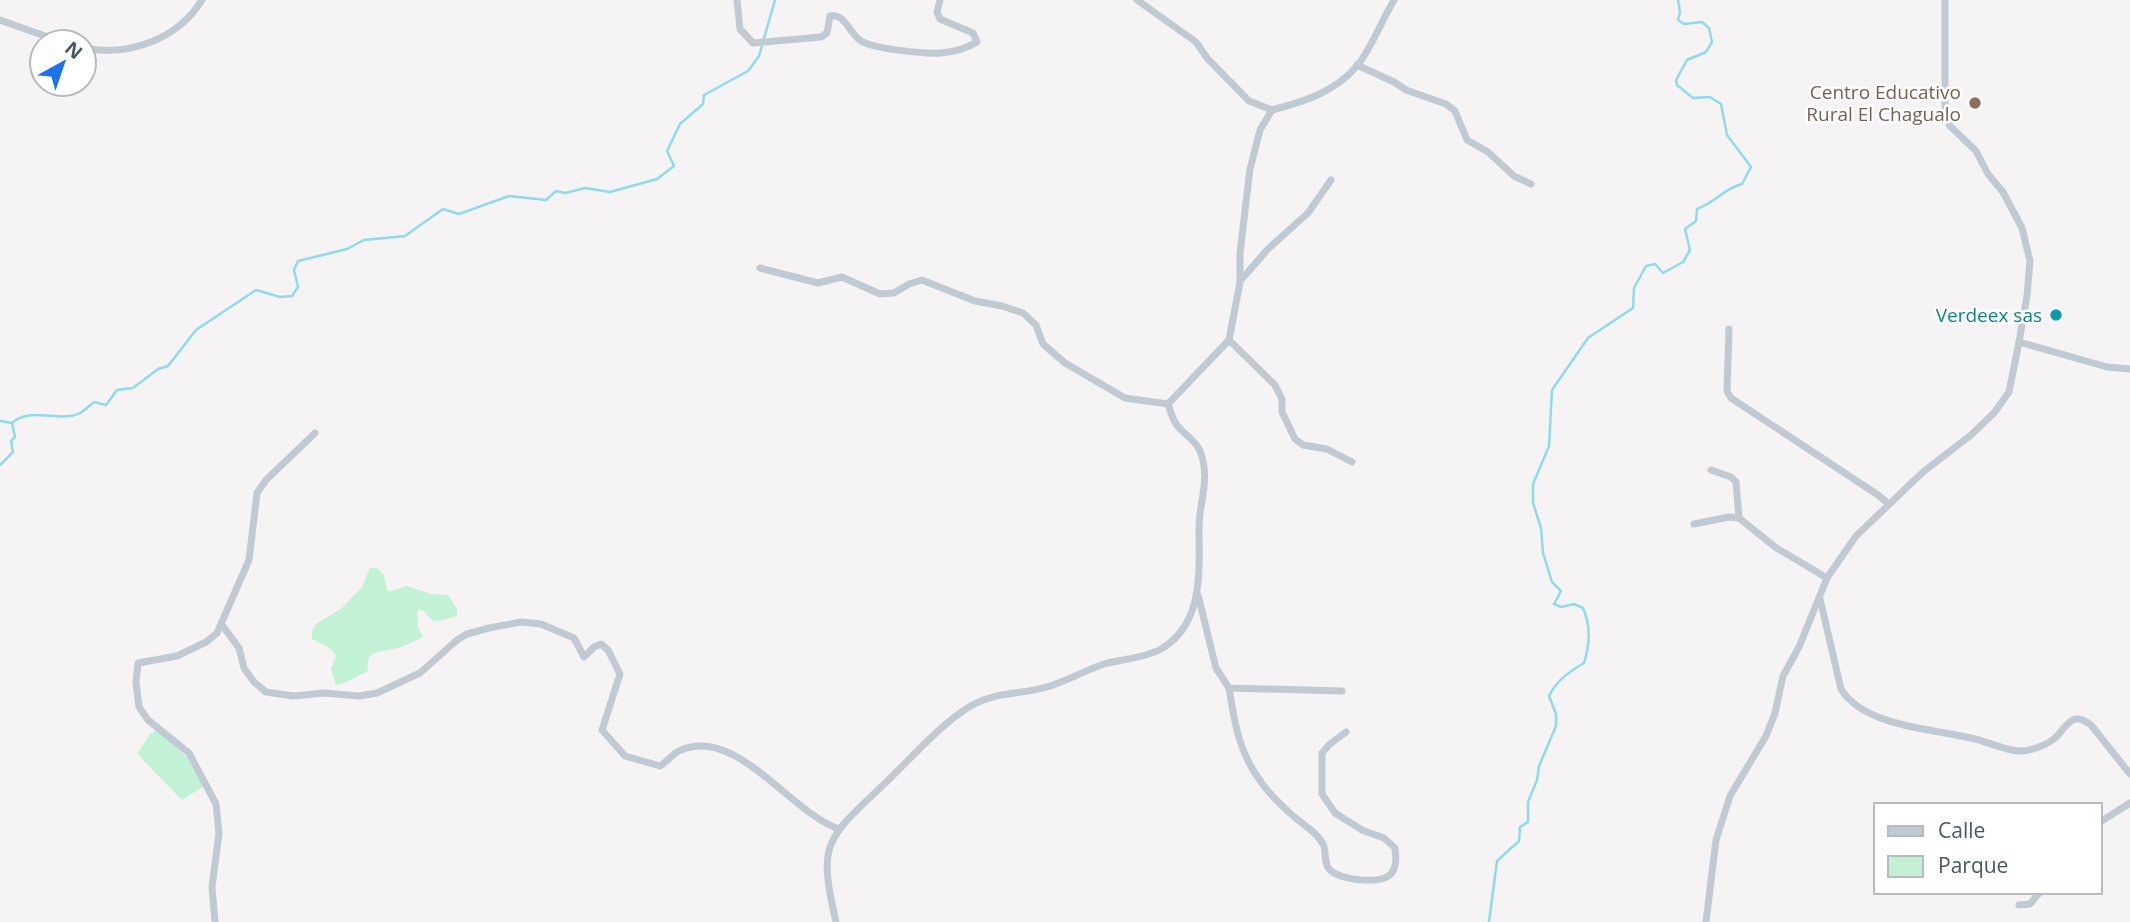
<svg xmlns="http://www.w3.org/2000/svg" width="2130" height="922" font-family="'Open Sans',sans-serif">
<rect width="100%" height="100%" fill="#f5f3f3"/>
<g fill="#c3f1d5">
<path d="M370,568h7l6,6 5,18 19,-6 24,8 17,1 9,14v7l-18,5 -7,-1 -8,-9 -5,-2 -2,3 1,15 5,10c-9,4 -17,9 -26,11 -16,5 -33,0 -29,24 -13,3 -19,12 -32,13l-5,-16 5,-13 -6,-8 -18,-9v-8l4,-7 26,-16 20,-21z"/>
<polygon points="157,730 188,758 204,786 182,800 140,757 138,753 151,733"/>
</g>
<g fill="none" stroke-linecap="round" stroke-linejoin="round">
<g stroke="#90daee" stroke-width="2.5">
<polyline points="0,421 12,423"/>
<path d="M0,465l13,-13 -2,-11 4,-4 -3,-14c17,-17 49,0 68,-10 4,-2 9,-7 14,-11l12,3 11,-15 16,-2 25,-19 10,-3 28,-36 60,-40 24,7 12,-1 6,-9 -4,-17 4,-9 49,-12 17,-9 41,-4 38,-27 16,5 50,-18 37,4 10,-9 9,2 20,-5 25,4 47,-13 17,-13 -7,-15 13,-27 23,-20 1,-9 44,-24 11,-15 16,-56"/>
<path d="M1489,922l8,-61 22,-20 1,-14 8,-5v-20l9,-22 2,-14 17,-40v-12l-7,-18c8,-16 20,-24 35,-33 6,-20 7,-36 -1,-55l-9,-4 -13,3 -7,-3 7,-13 -9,-9 -9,-29 -2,-25 -8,-25v-19l16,-38 3,-56 36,-52 45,-30 1,-20 12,-22 9,-2 8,9 20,-11 7,-12 -5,-21 11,-8 1,-12c21,-8 24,-19 45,-25l9,-17 -24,-32 -6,-31 -11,-7 -17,1 -16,-13 -1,-5 11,-20 19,-8 6,-10 -3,-14 -7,-6 -18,2 -6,-4 2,-8 -2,-12"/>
</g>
<g stroke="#c1cad2" stroke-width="7">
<path d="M737,0l3,29 13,14 68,-6 6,-4 3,-17c15,-3 19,17 31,25 14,8 63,13 80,12 13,-1 26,-5 36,-11l-4,-9 -33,-14 -3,-7 3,-12"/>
<polyline points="1137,0 1196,42 1207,58 1249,101 1272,110"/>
<polyline points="1945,0 1945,110 1950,126 1976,151 1988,174 2003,192 2022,228 2030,261 2027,296 2019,342"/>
<polyline points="0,20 62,42"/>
<path d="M84,48c45,9 94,-9 118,-48"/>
<polyline points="1357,65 1394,82 1406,90 1446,104 1455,111 1467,140 1488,152 1514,176 1531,184"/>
<polyline points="760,268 818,283 842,277 880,294 894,293 909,284 922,280 975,301 1002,306 1023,313 1036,325 1043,344 1065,363 1125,398 1168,404"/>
<polyline points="1240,281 1268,249 1308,213 1331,180"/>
<polyline points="1729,329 1727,391 1731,398 1878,495 1889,504"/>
<polyline points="1229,340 1275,385 1282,399 1282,412 1295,439 1303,445 1327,449 1352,462"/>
<polyline points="1711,470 1731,477 1736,482 1739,518"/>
<polyline points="1694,524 1729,517 1739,518 1775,547 1827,578"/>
<polyline points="1198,595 1216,668 1229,688 1342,691"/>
<path d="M1820,599l21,90c23,38 94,40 134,50 14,3 33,13 47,12 11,-1 28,-7 35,-15 11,-12 16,-25 34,-11l39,49"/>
<path d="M222,625l17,23 5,20 10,14 12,10 27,4 31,-3 35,3 18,-3 43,-20 37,-33 10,-6 22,-6 32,-6 20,2 33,14 10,19 10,-10 7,-3 7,6 12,24 -18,56 23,26 35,10c8,-5 13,-13 21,-16 55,-24 110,63 158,79"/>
<path d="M1229,688c5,32 10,64 30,91 8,13 22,26 33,36 10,9 24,16 31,29 4,8 0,19 7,26 11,10 50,15 61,4 6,-7 5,-17 4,-26l-11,-10 -22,-8 -27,-17 -13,-19v-41l8,-9 16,-12"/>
<polyline points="2100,822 2130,803"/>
<polyline points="2019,905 2030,904 2040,892"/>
<polyline points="215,922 212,887 219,833 216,804 189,753 148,720 139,707 136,683 138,663 177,656 206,642 217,633 249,560 257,493 266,480 315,433"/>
<path d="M836,922c-17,-75 -13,-81 43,-133 27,-25 59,-63 90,-82 25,-16 54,-12 81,-21 19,-6 36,-16 54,-22 18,-5 41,-6 57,-15 43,-25 38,-78 38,-120 0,-28 12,-50 1,-78 -4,-11 -18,-18 -24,-27 -4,-6 -6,-14 -8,-20l61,-64 11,-58v-29l10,-84 10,-39 12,-20c31,-8 63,-18 85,-44 14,-17 25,-46 37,-66"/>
<polyline points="1706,922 1716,840 1730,796 1766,736 1775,713 1783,676 1799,647 1827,578 1856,536 1923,472 1971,435 1994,413 2009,392 2019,342 2107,367 2130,369"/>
</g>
</g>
<circle fill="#8d6e63" stroke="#fff" stroke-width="2.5" cx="1975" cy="103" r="7"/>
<circle fill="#0f9aa8" stroke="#fff" stroke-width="2.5" cx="2056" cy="315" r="7"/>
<g text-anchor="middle" stroke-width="5" stroke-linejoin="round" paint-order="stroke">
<g font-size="19" fill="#785e54" stroke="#fff" text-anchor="end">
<text x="1961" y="99">Centro Educativo<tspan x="1961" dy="22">Rural El Chagualo</tspan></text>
</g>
<g font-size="19" fill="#0d838f" stroke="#fff" text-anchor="end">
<text x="2042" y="322">Verdeex sas</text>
</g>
</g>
<rect x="1874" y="803" width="228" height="91" fill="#ffffff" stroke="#b7bbc0" stroke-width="2"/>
<rect x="1888" y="826" width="35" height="10" fill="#c1cad2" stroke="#b7bbc0" stroke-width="2"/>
<text x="1938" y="838" font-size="21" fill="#4a5661">Calle</text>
<rect x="1888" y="856" width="35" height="21" fill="#c3f1d5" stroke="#b7bbc0" stroke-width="2"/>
<text x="1938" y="873" font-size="21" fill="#4a5661">Parque</text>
<g transform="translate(63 63) rotate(40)"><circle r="33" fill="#ffffff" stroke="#b7bbc0" stroke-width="2"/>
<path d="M0-5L12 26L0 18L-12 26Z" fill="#1a73e8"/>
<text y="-10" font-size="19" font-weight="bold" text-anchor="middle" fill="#4a5661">N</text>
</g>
</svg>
